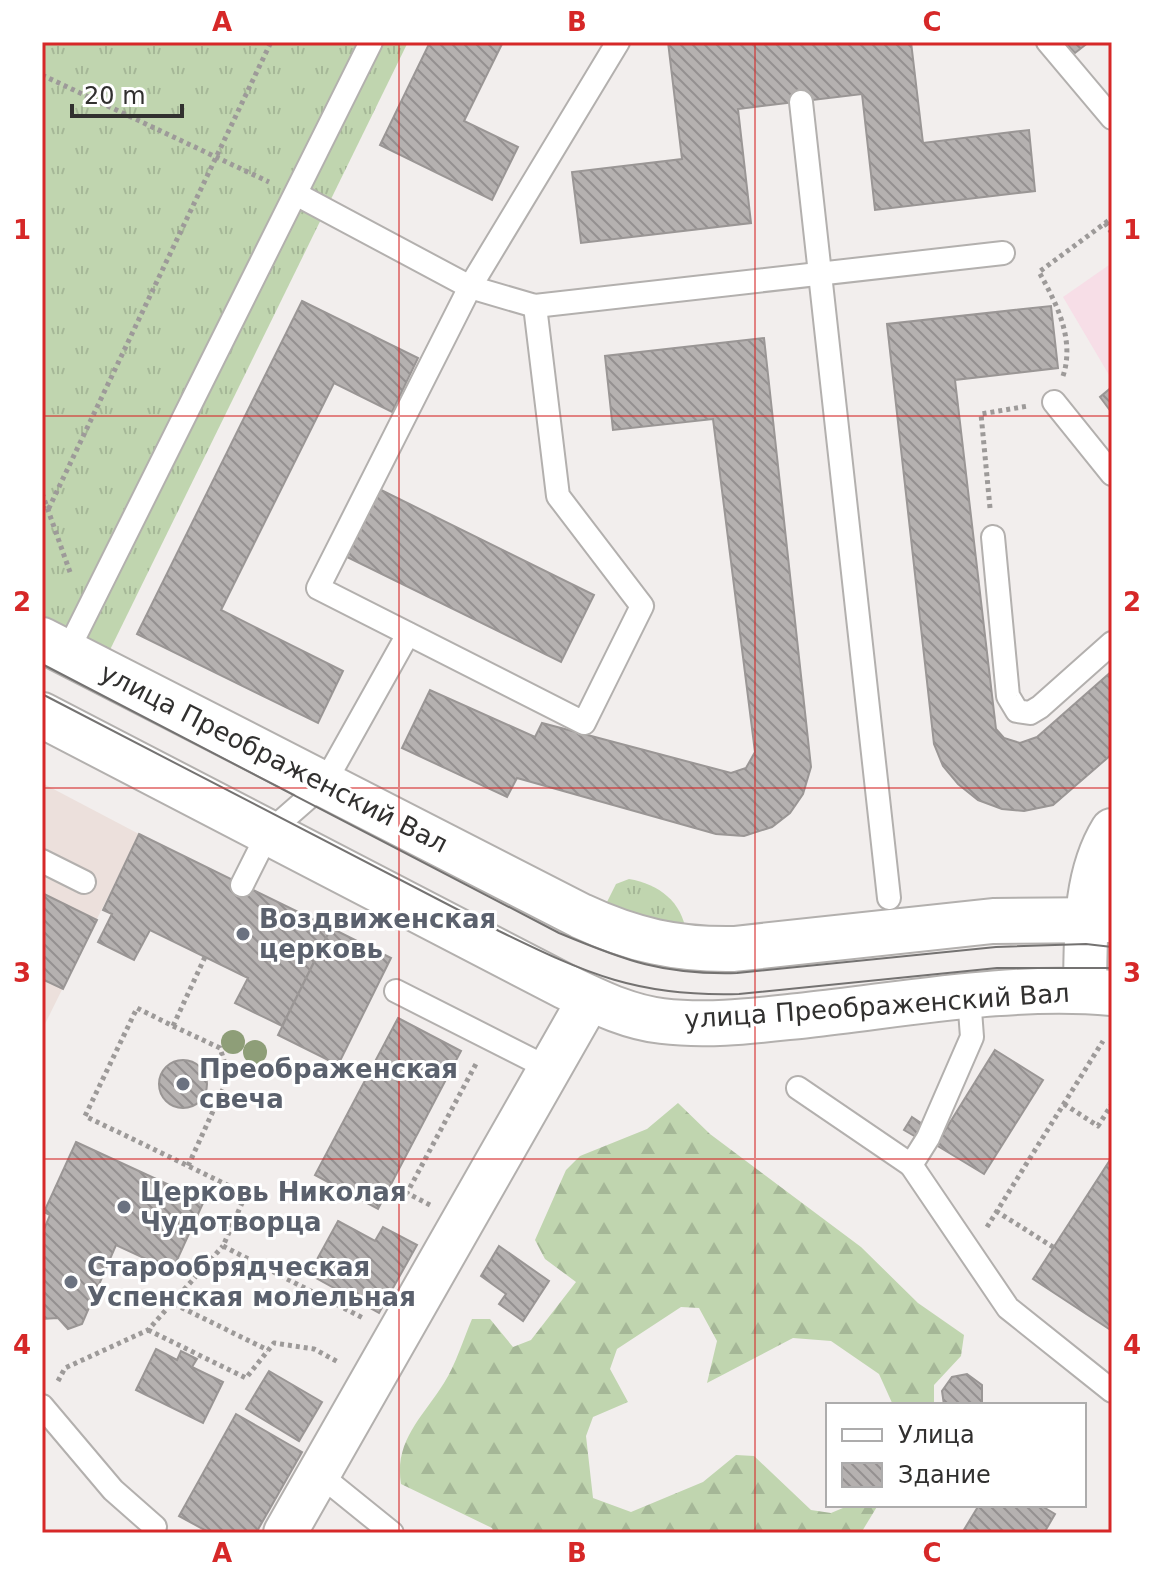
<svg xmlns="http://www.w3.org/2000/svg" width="1154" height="1575" font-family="'DejaVu Sans',sans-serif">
<defs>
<pattern id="grass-tufts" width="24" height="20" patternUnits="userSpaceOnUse" patternTransform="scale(2)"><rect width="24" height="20" fill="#c0d5af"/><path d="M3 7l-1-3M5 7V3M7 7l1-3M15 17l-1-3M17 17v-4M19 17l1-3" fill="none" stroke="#a5b797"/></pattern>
<pattern id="forest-firs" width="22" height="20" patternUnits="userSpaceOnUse" patternTransform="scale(2)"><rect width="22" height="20" fill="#c0d5af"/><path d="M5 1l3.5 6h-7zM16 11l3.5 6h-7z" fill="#a5b797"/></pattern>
<pattern id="building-back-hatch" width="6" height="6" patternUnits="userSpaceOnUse" patternTransform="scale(2)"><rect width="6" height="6" fill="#b5b1b0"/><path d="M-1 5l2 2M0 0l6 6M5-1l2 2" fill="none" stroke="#949090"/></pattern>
</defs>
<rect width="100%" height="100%" fill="#f2eeed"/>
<polygon fill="#ece0dc" points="42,783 139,834 42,1030"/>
<polygon fill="#f7dee7" points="1112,263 1112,380 1063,297"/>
<g fill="url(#grass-tufts)">
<polygon points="42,42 408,42 106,658 42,625"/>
<path d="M629,879c30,5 53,23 57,53l-84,-20 14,-28z"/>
</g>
<path fill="url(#forest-firs)" d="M678,1103l32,31 151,113 57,56 46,32 -3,21 -27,29v20h-41l-14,-31 -48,-33 -38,-3 -86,45 10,-42 -18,-33 -18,-1 -64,42 -7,20 18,33 -35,15 -7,19 7,62 38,14 72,-30 33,-27 18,1 57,54 20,3 19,-8h28l-17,28h-367l-2,-5 -91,-44c-7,-44 22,-67 43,-101 12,-19 19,-43 28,-64h18l23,28 18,-7 45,-58 -31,-23 -10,-19 31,-70 14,-14 67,-27z"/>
<g fill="url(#building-back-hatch)" stroke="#9a9695" stroke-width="2">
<polygon points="430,42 503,42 464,121 518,147 492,200 380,145"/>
<polygon points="668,42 911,42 923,143 1029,130 1035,191 875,210 862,94 738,109 751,223 581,243 572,172 682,159"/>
<polygon points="1065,42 1089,42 1075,53"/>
<polygon points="302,301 418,358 392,412 334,383 221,610 343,671 318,723 137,634"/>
<polygon points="1051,306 1058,368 955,380 996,729 1004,738 1020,743 1037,737 1112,671 1112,754 1053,805 1024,811 1002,809 978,800 958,784 943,766 934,744 887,324"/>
<polygon points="764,338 811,767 803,794 790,813 772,827 744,836 716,834 517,778 507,797 402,748 430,690 535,737 542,723 731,773 746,768 755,752 713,419 613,430 605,356"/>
<polygon points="1112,387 1112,413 1100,397"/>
<polygon points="379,489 594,595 561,662 345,556"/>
<polygon points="139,834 331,928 282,1026 235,1003 248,978 150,930 134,960 98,942 112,914 103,910"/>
<polygon points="42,893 97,920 63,989 42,979"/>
<polygon points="331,928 391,958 338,1065 278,1035"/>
<polygon points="398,1018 461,1051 378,1209 315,1175"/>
<polygon points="995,1050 1043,1080 984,1174 936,1145"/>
<circle cx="183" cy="1084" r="24"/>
<polygon points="912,1117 924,1125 916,1137 904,1130"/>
<polygon points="76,1142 204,1201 172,1271 116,1245 82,1324 68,1329 58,1318 42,1319 42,1234 50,1215 44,1212"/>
<polygon points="1112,1157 1112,1331 1033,1279"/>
<polygon points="338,1221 375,1241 383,1227 417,1245 379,1313 309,1274"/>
<polygon points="499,1246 549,1281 523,1321 499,1304 506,1294 481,1276"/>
<polygon points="156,1349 177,1360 181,1351 197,1359 192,1367 223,1382 203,1423 136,1390"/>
<polygon points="269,1371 322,1402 299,1441 246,1409"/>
<polygon points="967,1374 982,1385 982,1405 944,1405 942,1391 952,1377"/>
<polygon points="236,1414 302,1452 256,1533 210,1533 179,1516"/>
<polygon points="979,1505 1040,1505 1055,1514 1044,1533 962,1533"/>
</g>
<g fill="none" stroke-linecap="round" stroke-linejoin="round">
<defs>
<g id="lane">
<polyline points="1048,42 1112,118"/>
<polyline points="801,102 889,898"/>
<polyline points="296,194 470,287 535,306 1003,253"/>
<polyline points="535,306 558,496 642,606 584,723 318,588 470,287 618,42"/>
<polyline points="1054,402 1112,474"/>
<polyline points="993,537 1008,696 1017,711 1030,713 1040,707 1112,643"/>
<polyline points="67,652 371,42"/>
<polyline points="42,861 84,882"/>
<polyline points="242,885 268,833 324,784 408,634"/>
<polyline points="396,991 550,1069"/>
<polyline points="969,997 972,1037 928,1138 911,1165 1008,1308 1112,1391"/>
<polyline points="798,1088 911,1165"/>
<polyline points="42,1406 113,1490 155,1527"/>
<polyline points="319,1474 392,1533"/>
</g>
<g id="street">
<path d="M1085,991c1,-54 -2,-114 27,-161"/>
<polyline points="285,1533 590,998"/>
</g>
<g id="secondary">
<path d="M42,640l539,276c51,24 96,34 153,33l259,-28 119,-1"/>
<path d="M42,715l522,271c32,15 63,31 98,35 49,6 97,-1 146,-6 99,-11 204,-31 304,-22"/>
</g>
</defs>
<use href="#lane" stroke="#b3b0ae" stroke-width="26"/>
<use href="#street" stroke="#b3b0ae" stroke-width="46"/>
<use href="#secondary" stroke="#b3b0ae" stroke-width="48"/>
<g stroke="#9d9a99" stroke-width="5" stroke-dasharray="4 4" stroke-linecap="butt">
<polyline points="42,75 269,182"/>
<polyline points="1105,223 1112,233"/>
<path d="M1063,376c12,-36 -6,-72 -24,-104l73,-54"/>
<polyline points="42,493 71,575"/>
<polyline points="42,507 48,510 271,42"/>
<polyline points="990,508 981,414 1028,406"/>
<polyline points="205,957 173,1026 137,1008 85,1116 246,1194 223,1246 365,1319"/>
<polyline points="173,1026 220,1048 229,1076 188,1166"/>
<polyline points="1064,1104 1098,1126 1112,1104"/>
<polyline points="430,1205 407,1193 477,1062"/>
<polyline points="996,1211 1053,1247"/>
<polyline points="987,1227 1103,1041"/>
<polyline points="174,1304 268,1350"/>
<polyline points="148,1330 246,1378 274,1343 314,1349 340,1363"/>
<polyline points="58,1381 65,1368 148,1330 223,1246"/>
</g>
<use href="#lane" stroke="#fff" stroke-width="22"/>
<use href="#street" stroke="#fff" stroke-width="42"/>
<use href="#secondary" stroke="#fff" stroke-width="44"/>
<g stroke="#747271" stroke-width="2">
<path d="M42,664l517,269c67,28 104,42 178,40l259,-26 90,-3 26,3"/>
<path d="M42,694l457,237c88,43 139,66 240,63l258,-26h115"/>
</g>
</g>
<g fill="#8e9e78">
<circle cx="233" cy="1042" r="12"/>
<circle cx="255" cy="1052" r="12"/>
</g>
<path fill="none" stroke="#d62828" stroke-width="2" stroke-opacity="0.55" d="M399,42v1491M755,42v1491M42,416h1070M42,788h1070M42,1159h1070"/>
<g fill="#6b7280" stroke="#fff" stroke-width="3">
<circle cx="243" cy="934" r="8"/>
<circle cx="183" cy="1084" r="8"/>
<circle cx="124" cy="1207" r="8"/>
<circle cx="71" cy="1282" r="8"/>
</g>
<g text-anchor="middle" stroke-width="6" stroke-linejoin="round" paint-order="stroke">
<g font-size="26" fill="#31302f" stroke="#fff">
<text transform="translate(274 758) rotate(27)" y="9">улица Преображенский Вал</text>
<text transform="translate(877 1006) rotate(-4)" y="9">улица Преображенский Вал</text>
</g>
<g font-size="26" font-weight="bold" fill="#5b616d" stroke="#fff" text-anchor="start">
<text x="259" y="928">Воздвиженская<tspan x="259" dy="30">церковь</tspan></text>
<text x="199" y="1078">Преображенская<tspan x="199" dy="30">свеча</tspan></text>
<text x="140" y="1201">Церковь Николая<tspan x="140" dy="30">Чудотворца</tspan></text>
<text x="87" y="1276">Старообрядческая<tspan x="87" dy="30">Успенская молельная</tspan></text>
</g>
</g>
<rect width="1154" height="1575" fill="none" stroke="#ffffff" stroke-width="88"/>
<rect x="826" y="1403" width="260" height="104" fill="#ffffff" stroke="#adacac" stroke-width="2"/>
<rect x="842" y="1429" width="40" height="12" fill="#ffffff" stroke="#adacac" stroke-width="2"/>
<text x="898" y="1443" font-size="24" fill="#31302f">Улица</text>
<rect x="842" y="1463" width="40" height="24" fill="url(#building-back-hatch)" stroke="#adacac" stroke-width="2"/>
<text x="898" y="1483" font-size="24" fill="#31302f">Здание</text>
<path d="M72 104v12h110v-12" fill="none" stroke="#31302f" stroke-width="4"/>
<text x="84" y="104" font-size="24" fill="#31302f" stroke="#ffffff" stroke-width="6" paint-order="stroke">20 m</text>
<rect x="44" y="44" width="1066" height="1487" fill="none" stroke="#d62828" stroke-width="3"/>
<g font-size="26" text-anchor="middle" font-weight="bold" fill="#d62828">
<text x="222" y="31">A</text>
<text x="577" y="31">B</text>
<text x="932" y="31">C</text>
<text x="22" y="239">1</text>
<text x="1132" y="239">1</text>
<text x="22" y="611">2</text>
<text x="1132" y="611">2</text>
<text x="22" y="982">3</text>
<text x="1132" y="982">3</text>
<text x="22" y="1354">4</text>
<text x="1132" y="1354">4</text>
<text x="222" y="1562">A</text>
<text x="577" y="1562">B</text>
<text x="932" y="1562">C</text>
</g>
</svg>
